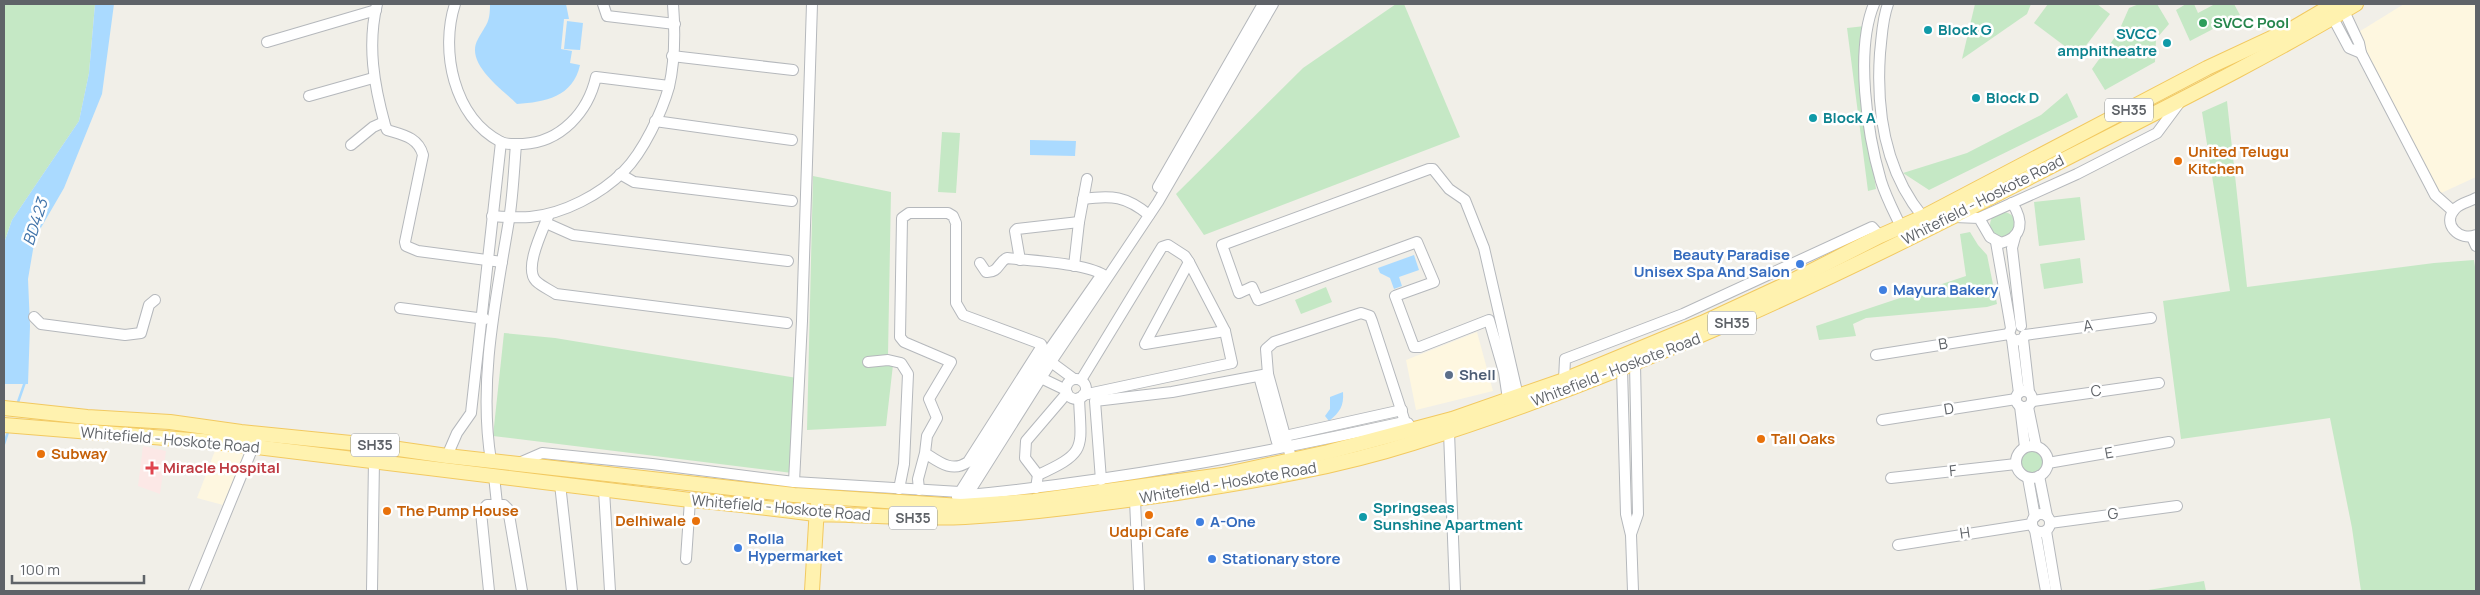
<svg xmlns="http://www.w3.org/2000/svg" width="2480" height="595" font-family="Manrope,sans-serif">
<rect width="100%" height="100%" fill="#f1efe8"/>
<g fill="#fef7e0">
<polygon points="2404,4 2476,4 2476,177 2439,194 2357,33"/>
<polygon points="1477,332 1493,391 1416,410 1406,360"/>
<polygon points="216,448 244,453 223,505 197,498"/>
</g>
<polygon fill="#fce8e6" points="143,446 166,451 160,494 138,486"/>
<g fill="#c5e8c5">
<polygon points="4,4 95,4 89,73 79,121 12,220 4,243"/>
<polygon points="1396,4 1404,4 1460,137 1204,235 1176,194 1303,68"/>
<polygon points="1975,4 2031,4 2027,14 1962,59"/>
<polygon points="2048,4 2097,4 2110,14 2078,56 2034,23"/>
<polygon points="2139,4 2157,4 2169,24 2156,39 2155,62 2105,90 2092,69 2118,33 2129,8"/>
<polygon points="2186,4 2194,4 2198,13 2215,4 2234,4 2240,15 2190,41 2176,10"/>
<polygon points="1865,26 1866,120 1876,189 1868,191 1847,28"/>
<polygon points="2067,93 2078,117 1929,190 1903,173 1967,153 2041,115"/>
<polygon points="2227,101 2247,287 2434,263 2474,260 2476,274 2476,591 2361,591 2352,528 2330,418 2181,439 2163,301 2230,291 2202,112"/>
<polygon points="942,132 960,133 956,193 938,192"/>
<polygon points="813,176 891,192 888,355 894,356 886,426 807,430"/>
<polygon points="2080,197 2085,240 2039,246 2034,202"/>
<circle cx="2003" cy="225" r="13"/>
<polygon points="1970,232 1978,245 1987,255 1997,304 1987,307 1866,318 1853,324 1856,336 1819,340 1816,326 1966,276 1960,234"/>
<polygon points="2080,258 2083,283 2044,289 2040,264"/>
<polygon points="1326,287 1332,302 1301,314 1295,300"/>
<polygon points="504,333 555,338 797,378 792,473 493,436"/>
<circle cx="2031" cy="462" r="12"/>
<polygon points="2204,581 2206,591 2142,591"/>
</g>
<g fill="#aadaff">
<polygon points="95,4 114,4 102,94 64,188 35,238 28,279 30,326 28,384 4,384 4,243 12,220 79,121 89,73"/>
<path d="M490,4h76l3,15h-5l-3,30 11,2 -2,12 10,2c-7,32 -35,37 -63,39 -15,-15 -53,-41 -39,-65 9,-16 12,-16 12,-35z"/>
<polygon points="567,21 583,23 580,50 564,49"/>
<polygon points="1030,140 1076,141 1075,156 1030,155"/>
<polygon points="1414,255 1419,270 1399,277 1402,286 1394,289 1390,278 1380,273 1378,268"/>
<path d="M1343,392c1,14 -3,20 -14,29l-4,-5 5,-7v-12z"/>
</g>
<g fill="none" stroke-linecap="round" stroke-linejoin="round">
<g stroke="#aadaff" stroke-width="2.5">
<polyline points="17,405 25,382"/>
<polyline points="4,444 9,429"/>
</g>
<defs>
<g id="minor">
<path d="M377,4c-10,41 -3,81 8,121l2,5c16,5 31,7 36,25l-18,87 1,4 12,5 84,11"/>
<path d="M455,4c-15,46 -2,113 46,138 6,3 15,2 22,2 38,-2 65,-32 73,-67l73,9"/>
<polyline points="603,4 607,16 675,24"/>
<path d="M1874,4c-19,46 -7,129 7,177 5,16 13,31 20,46"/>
<path d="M1888,4c-6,16 -6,32 -8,49 -4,59 5,118 43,164"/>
<polyline points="2333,18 2349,48 2361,53 2359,43 2344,11"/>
<polyline points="267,42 376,10"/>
<polyline points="2361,53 2435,195 2453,211"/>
<polyline points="672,56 793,70"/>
<polyline points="309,96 373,78"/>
<polyline points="655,121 792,140"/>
<polyline points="351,145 373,127 384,122"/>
<polyline points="620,174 634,182 792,201"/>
<polyline points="1158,187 1263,4"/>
<path d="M2476,198c-7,4 -16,5 -21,11 -14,15 5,33 21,26"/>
<path d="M1083,199c29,-4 43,-3 66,16"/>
<path d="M549,214c-5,14 -26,54 -13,67 5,5 14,9 20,13l231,29"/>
<path d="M492,216c13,1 26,2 38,1 34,-3 71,-23 94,-46 19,-19 38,-59 45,-84 6,-26 6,-57 4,-83"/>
<path d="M1955,217l24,1 11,19 11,6c22,-6 23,-22 11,-40"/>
<polyline points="1979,218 2077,174 2157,133 2180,102"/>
<polyline points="546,223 573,235 788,261"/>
<polyline points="2015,237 2012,248 2021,326"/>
<polyline points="2472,237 2476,246"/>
<polyline points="1996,242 2011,328 2009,334 2014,341 2023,339"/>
<polyline points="1020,260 1015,231 1017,229 1079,222"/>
<polyline points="1189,262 1145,344 1225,331"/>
<path d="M980,263l6,9c13,1 12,-10 21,-14 25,3 82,5 100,19"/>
<polyline points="1074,266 1079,222 1087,179"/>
<polyline points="400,308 485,319"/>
<polyline points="34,317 41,324 125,335 141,333 149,305 155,300"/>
<polyline points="2025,335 2151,318"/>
<polyline points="2025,335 2023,339 2029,392"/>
<polyline points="2012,339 2019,393"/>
<polyline points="1876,355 2009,334"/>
<polyline points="868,362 888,360 901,363 908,374 904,464 899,489"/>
<polyline points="1051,362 1074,379"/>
<polyline points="1622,369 1626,514 1631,535 1633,591"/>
<polyline points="1259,376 1277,442"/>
<polyline points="1041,378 1066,390"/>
<circle cx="1076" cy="389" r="10"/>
<polyline points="1081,380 1162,247 1168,245 1185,256 1189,262 1225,331 1232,363 1083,395"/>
<polyline points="1564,380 1565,359 1683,314 1872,227 1880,236"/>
<circle cx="2024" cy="399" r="8"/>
<polyline points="1508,399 1504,372 1489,320 1420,347 1414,347 1395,296 1434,282 1417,242 1258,300 1252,287 1239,293 1222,245 1429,169 1433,169 1449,189 1465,200 1484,248 1518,396"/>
<polyline points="2033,401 2159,383"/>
<polyline points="2020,406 2025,447"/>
<polyline points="2028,407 2036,446"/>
<polyline points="1882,420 2016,399"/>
<polyline points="1449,432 1455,591"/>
<polyline points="1276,438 1402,410"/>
<circle cx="2032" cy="462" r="16"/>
<polyline points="1290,454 1268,374 1266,349 1274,342 1361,313 1370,316 1372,321 1405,422"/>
<polyline points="447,456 457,433 471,413 501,142"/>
<path d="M491,461c-13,-80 5,-162 18,-241 4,-25 5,-51 7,-76"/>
<path d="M519,463l23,-10 110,11 142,18 166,10 8,3c147,-14 291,-41 436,-73l4,1 4,7"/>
<polyline points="2048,463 2169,442"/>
<polyline points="1038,475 1025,458 1026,441 1067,393"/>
<polyline points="494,476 497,504"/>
<polyline points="2039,476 2047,516"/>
<polyline points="1891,478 2016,464"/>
<polyline points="2028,478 2035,517"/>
<polyline points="1101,480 1095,401 1172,392 1268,374"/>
<polyline points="794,482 802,321 812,4"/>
<polyline points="560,484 572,591"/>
<path d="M1036,488l2,-13c50,-23 43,-26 41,-77"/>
<polyline points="604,490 610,591"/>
<path d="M919,490l-1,-11 7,-26 2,-17 10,-18 -8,-19 22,-37 -47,-20 -4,-5 2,-119 7,-5h39l5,3 3,7v80l7,12 78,29 1,2 -74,116c-16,11 -29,0 -43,-9"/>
<polyline points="957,497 1047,353 1100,277"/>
<polyline points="966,497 1053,359 1158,202 1273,4"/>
<polyline points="1135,500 1139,591"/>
<circle cx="2041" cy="523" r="9"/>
<polyline points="2050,523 2177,506"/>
<polyline points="2035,530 2046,591"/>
<polyline points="2046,531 2056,591"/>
<polyline points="1631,534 1638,514 1635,364"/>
<polyline points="1898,545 2032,524"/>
<polyline points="686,559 690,500"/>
<polyline points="194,591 255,442"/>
<polyline points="372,591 374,460"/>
<polyline points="489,591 481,512 487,505 504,505 508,509 522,591"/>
</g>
<g id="major">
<polyline points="4,408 87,417 170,422 241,432 371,445 447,456 794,495 961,506 1034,501 1222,475 1328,452 1452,419 1564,380 1702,323 1784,285 1880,236 1923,217 2207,68 2295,27 2334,4"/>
<path d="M4,425l211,17 475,58c42,3 82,9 124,14 11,1 23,0 35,1 39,1 77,4 116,2 71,-4 142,-14 212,-24 79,-12 160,-26 236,-50 217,-68 419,-163 621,-268 108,-56 218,-109 322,-171"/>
<polyline points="812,591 817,507"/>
</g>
</defs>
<use href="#minor" stroke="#b5b8bc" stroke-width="12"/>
<use href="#major" stroke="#f2c960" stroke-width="16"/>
<use href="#minor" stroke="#fff" stroke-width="10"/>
<use href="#major" stroke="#fff2af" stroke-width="14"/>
</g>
<circle fill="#2e9e5b" stroke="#fff" stroke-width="2" cx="2203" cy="23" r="5"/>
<g fill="#0f9aa8" stroke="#fff" stroke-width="2">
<circle cx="1928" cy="30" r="5"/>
<circle cx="2167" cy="43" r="5"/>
<circle cx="1976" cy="98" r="5"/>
<circle cx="1813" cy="118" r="5"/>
<circle cx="1363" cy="517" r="5"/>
</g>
<g fill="#e8710a" stroke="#fff" stroke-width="2">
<circle cx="2178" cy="161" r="5"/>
<circle cx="1761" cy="439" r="5"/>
<circle cx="41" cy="454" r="5"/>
<circle cx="387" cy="511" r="5"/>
<circle cx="1149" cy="515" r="5"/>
<circle cx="696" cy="521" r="5"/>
</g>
<g fill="#3f7fe0" stroke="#fff" stroke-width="2">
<circle cx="1800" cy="264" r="5"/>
<circle cx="1883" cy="290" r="5"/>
<circle cx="1200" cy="522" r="5"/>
<circle cx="738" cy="548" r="5"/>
<circle cx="1212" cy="559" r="5"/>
</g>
<circle fill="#5c6f8a" stroke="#fff" stroke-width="2" cx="1449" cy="375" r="5"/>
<path fill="#e0444e" stroke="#fff" stroke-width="2" d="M149.5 460.5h5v5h5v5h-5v5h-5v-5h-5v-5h5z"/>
<g text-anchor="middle" stroke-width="5" stroke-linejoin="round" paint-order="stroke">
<g fill="#fff" stroke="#8f9295" stroke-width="1">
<rect x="2105" y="98.5" width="48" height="23" rx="4"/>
<rect x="1708" y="311.5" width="48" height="23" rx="4"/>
<rect x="351" y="433.5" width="48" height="23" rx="4"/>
<rect x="889" y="506.5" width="48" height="23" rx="4"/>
</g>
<g font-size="14" font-weight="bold" fill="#5f6368">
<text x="2129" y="115">SH35</text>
<text x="1732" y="328">SH35</text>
<text x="375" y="450">SH35</text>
<text x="913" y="523">SH35</text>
</g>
<g font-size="15" font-weight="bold" fill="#27864d" stroke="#fff" text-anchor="start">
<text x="2213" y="28">SVCC Pool</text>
</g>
<g font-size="15" font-weight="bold" fill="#0d838f" stroke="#fff" text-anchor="start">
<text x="1938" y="35">Block G</text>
<text x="2157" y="39" text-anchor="end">SVCC<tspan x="2157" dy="17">amphitheatre</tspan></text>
<text x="1986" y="103">Block D</text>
<text x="1823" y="123">Block A</text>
<text x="1373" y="513">Springseas<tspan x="1373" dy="17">Sunshine Apartment</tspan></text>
</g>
<g font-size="15" font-weight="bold" fill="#c56008" stroke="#fff" text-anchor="start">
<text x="2188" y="157">United Telugu<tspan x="2188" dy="17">Kitchen</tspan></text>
<text x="1771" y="444">Tall Oaks</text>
<text x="51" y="459">Subway</text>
<text x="397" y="516">The Pump House</text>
<text x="686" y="526" text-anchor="end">Delhiwale</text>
<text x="1149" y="537" text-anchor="middle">Udupi Cafe</text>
</g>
<g font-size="15" fill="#5f6368" stroke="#fff">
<text transform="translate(1983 200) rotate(-27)" y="5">Whitefield - Hoskote Road</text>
<text transform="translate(2088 326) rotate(-8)" y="5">A</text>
<text transform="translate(1943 344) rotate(-9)" y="5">B</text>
<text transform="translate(1616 370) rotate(-21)" y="5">Whitefield - Hoskote Road</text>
<text transform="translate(2096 391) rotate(-8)" y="5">C</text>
<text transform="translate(1949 409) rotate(-9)" y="5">D</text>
<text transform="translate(170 440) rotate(5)" y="5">Whitefield - Hoskote Road</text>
<text transform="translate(2109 453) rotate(-10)" y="5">E</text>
<text transform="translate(1953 471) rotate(-6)" y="5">F</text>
<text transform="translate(1228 483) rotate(-10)" y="5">Whitefield - Hoskote Road</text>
<text transform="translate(781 508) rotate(5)" y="5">Whitefield - Hoskote Road</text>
<text transform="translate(2113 514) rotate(-7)" y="5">G</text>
<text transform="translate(1965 533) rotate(-8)" y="5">H</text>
</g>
<g font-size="15" font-weight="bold" fill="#366cbe" stroke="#fff" text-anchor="start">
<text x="1790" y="260" text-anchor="end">Beauty Paradise<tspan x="1790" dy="17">Unisex Spa And Salon</tspan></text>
<text x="1893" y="295">Mayura Bakery</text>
<text x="1210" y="527">A-One</text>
<text x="748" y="544">Rolla<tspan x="748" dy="17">Hypermarket</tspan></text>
<text x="1222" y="564">Stationary store</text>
</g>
<g font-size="15" font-weight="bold" fill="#4e5e75" stroke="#fff" text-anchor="start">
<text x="1459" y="380">Shell</text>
</g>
<g font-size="15" font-weight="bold" fill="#be3a42" stroke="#fff" text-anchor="start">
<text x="163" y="473">Miracle Hospital</text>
</g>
<g font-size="16" font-style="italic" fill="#4174aa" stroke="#fff">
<text transform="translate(35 222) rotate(-72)" y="6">BD423</text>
</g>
</g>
<rect width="2480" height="595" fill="none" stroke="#5f6368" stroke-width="10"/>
<path d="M12 575v8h132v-8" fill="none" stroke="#5f6368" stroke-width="2.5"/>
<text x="20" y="575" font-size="15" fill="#5f6368" stroke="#ffffff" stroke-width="4" paint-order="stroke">100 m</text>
</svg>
